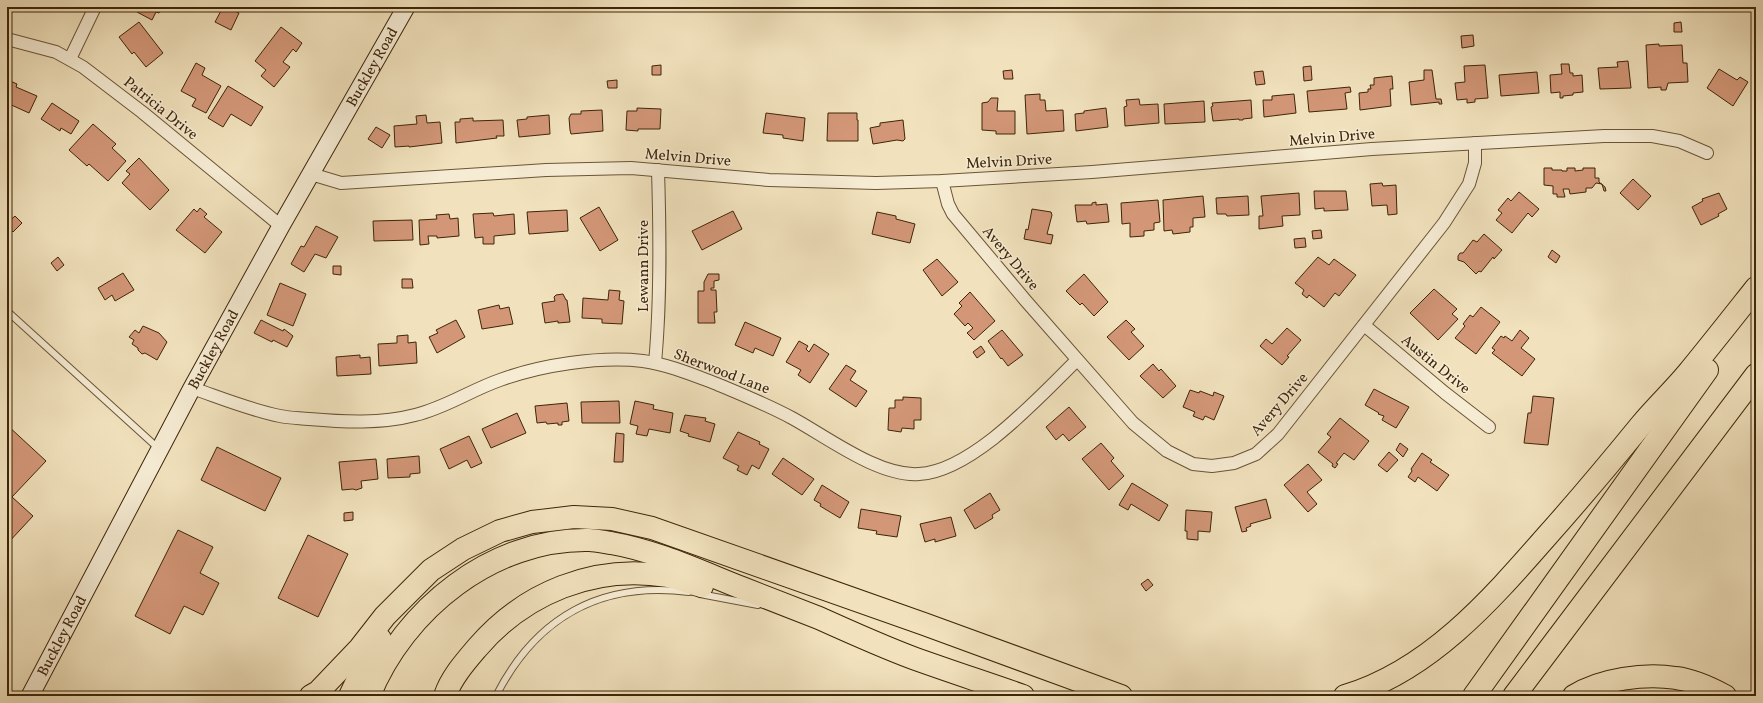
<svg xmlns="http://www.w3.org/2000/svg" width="1763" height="703" font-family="Vollkorn,serif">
<rect width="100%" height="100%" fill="#f1e2bd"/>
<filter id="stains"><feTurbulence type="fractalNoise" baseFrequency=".005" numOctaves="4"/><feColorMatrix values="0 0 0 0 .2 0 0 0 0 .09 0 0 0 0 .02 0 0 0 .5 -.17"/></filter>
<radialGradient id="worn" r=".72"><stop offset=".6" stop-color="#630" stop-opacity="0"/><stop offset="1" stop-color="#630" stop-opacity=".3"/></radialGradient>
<g fill="#d39778" stroke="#3e2509">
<polygon points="140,7 162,7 159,13 156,12 152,20 137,12"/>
<polygon points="223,7 228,7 239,13 231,30 215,22"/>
<polygon points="139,22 163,53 146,67 134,52 132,54 119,37"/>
<polygon points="1681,22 1682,32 1674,32 1674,23"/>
<polygon points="281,27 302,43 296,52 293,49 283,62 290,67 274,87 261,76 266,70 255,61"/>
<polygon points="1473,35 1474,46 1462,48 1461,36"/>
<polygon points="1659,44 1659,46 1682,45 1683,63 1687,63 1688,82 1668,83 1666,90 1661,90 1661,87 1648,88 1646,45"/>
<polygon points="1628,61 1631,88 1600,89 1598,68 1618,67 1617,62"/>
<polygon points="196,63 205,68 202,75 221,86 206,113 192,106 196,99 181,91"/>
<polygon points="1561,64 1569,64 1570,73 1573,73 1573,76 1582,75 1583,92 1573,93 1573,95 1563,96 1563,98 1560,98 1560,92 1551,93 1550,75 1562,74"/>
<polygon points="661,65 661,75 652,75 652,66"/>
<polygon points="1485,65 1488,98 1475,99 1475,102 1467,103 1467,99 1457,100 1455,83 1465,82 1464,66"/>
<polygon points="1311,66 1312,80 1304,81 1303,67"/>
<polygon points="1719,69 1737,80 1740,77 1748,82 1733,106 1707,88"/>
<polygon points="1012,70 1013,79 1004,79 1003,71"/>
<polygon points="1424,70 1432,70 1436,99 1441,99 1442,104 1439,104 1439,102 1411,105 1409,82 1424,80"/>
<polygon points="1263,71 1265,84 1256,85 1254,72"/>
<polygon points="1537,72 1539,93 1501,96 1499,75"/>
<polygon points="1392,76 1393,89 1390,89 1391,106 1360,110 1359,93 1368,92 1368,89 1371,89 1370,85 1374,85 1374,78"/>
<polygon points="8,80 17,84 16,87 37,96 29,113 7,103"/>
<polygon points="617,80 617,88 608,88 607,81"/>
<polygon points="228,86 263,107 251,126 231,114 223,127 208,118"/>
<polygon points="1350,87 1351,92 1345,93 1347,109 1309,112 1307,91"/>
<polygon points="1040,94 1040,100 1045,100 1046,111 1063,110 1064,131 1027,134 1025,95"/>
<polygon points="1294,94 1296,113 1264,117 1263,100 1272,100 1272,96"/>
<polygon points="991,98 998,98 997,111 1015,111 1015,134 996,134 996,131 982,130 982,103 988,102"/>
<polygon points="1139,99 1140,105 1158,104 1159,123 1125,126 1124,107 1127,106 1126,100"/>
<polygon points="1251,100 1252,118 1243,119 1243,120 1239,120 1239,119 1213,121 1211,107 1213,106 1212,103"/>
<polygon points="1204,101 1205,122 1165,124 1164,104"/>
<polygon points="52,103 79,121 71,134 61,128 60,131 41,119"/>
<polygon points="637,108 661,109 660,129 638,129 638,131 626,130 627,111 637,111"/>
<polygon points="1106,108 1108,127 1076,131 1075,114 1084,113 1084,111"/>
<polygon points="602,110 603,131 571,134 570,130 569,118 571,114 581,114 581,111"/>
<polygon points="766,113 805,118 803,141 783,138 783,135 763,133"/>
<polygon points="828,113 857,113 857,120 858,120 858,141 827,141"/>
<polygon points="426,115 427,123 440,122 442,143 409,147 409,146 395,147 394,126 417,124 416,116"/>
<polygon points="549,115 550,134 519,137 517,120 527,119 527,117"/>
<polygon points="473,118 473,121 503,120 504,136 496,136 497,138 456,143 455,122 460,122 460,119"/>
<polygon points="903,120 905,139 903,141 897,140 873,144 870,128 880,126 880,123"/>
<polygon points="93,124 116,144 112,148 126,161 108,181 89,164 87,166 69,150"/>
<polygon points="376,127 390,135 382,148 368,139"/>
<polygon points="139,158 169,190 150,210 122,183 130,174 126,171"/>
<polygon points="1544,168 1552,168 1552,170 1562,170 1562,171 1567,171 1567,168 1575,168 1575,171 1583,170 1583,168 1595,168 1595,178 1599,178 1599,182 1605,187 1606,191 1604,191 1602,184 1596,183 1592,188 1586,188 1586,192 1570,194 1569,189 1563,189 1565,197 1557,197 1557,194 1553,194 1553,186 1544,185"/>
<polygon points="1633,179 1651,196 1638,210 1620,193"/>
<polygon points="1382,183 1383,186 1396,185 1397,214 1388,215 1387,205 1372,206 1370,184"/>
<polygon points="1314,191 1346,191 1348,210 1324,211 1324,208 1315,209"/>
<polygon points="1519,192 1539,209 1532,217 1528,213 1512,233 1496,220 1502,213 1498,210 1508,198 1511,201"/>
<polygon points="1299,193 1300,215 1282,216 1283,226 1259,229 1259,216 1263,216 1261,196"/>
<polygon points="1719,193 1727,209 1718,214 1719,216 1701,225 1692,207 1703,201 1702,199"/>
<polygon points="1203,196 1205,217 1193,218 1193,227 1190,227 1190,232 1173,234 1172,230 1164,231 1163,200"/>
<polygon points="1248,196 1249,215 1227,216 1226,214 1217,214 1216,198"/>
<polygon points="1158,200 1160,222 1154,223 1154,230 1144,231 1144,236 1130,237 1130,223 1122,224 1121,203"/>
<polygon points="1096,202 1096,205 1107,204 1109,222 1087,224 1086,221 1077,222 1075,205 1092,205 1092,203"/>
<polygon points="599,207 618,240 600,251 580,218"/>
<polygon points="200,208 207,214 204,217 222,232 205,253 176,230 194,209 197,212"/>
<polygon points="1032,209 1051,212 1052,215 1047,234 1053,235 1051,244 1024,239 1026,229 1028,230"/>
<polygon points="567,210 568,231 529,234 527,212"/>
<polygon points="733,211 742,229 702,250 692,231"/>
<polygon points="877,212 896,216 896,219 915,224 910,243 872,234"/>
<polygon points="493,213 494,216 514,214 515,234 494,236 494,244 483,244 483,237 475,238 473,214"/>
<polygon points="449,214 450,219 458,218 459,236 437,238 437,236 428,236 429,244 420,245 419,220 437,219 436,215"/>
<polygon points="15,216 22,223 13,232 7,226 7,223"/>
<polygon points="412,220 413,240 374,241 373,221"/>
<polygon points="316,226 338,237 326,258 315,254 304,272 291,264 301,246 304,247"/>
<polygon points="1321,230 1322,238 1313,239 1312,231"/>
<polygon points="1484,234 1502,250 1494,259 1493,257 1481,272 1479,271 1476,274 1464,262 1458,260 1458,256 1460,253 1463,253 1473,240 1477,242"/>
<polygon points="1305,238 1306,247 1295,248 1294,239"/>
<polygon points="1552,250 1560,256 1556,263 1548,257"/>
<polygon points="58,257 64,265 57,271 51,263"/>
<polygon points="1318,257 1329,265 1334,259 1356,275 1339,296 1335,293 1324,307 1309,295 1307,298 1302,294 1304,290 1295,283"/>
<polygon points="937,259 958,282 942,296 923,270"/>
<polygon points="333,266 341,266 341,275 333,274"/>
<polygon points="123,273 134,290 115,301 112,295 105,300 98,288"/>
<polygon points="708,274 719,274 719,280 714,281 714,288 711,288 711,290 716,290 717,312 714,312 715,323 698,323 698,291 704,291 704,282"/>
<polygon points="1084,274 1108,302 1094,316 1082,303 1080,305 1066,291"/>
<polygon points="402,279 412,279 413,288 402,288"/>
<polygon points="280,283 306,294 293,326 267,315"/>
<polygon points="1434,289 1457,309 1452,314 1458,319 1438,340 1410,313"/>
<polygon points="609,290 620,291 619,300 624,301 622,324 602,323 602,319 582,318 583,298 608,300"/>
<polygon points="970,292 995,321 974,340 967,333 973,328 968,323 965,326 954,314 962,306 959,303"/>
<polygon points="563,294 566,300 567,300 570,322 558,323 558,321 545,323 542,303 555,301 554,297 556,295"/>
<polygon points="499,305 500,309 509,307 513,324 482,329 478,310"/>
<polygon points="1481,307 1500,322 1476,354 1455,338 1465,326 1463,324 1470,315 1473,317"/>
<polygon points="261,320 283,331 284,329 293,336 287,347 273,340 272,342 254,333"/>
<polygon points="456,320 465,337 437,353 429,337 438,333 436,330"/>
<polygon points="1126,320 1135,329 1131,332 1144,346 1129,360 1107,337"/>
<polygon points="745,322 781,338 773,356 755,348 753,353 735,345"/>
<polygon points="143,326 159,333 167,342 157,360 145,353 142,354 138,350 138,348 132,344 134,340 129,337 135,330 139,333"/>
<polygon points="1287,328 1301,340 1287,356 1289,357 1282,365 1260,346 1266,339 1272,344"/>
<polygon points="1002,330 1023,355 1008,366 1002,358 1001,359 988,341"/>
<polygon points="1520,330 1529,338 1521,348 1535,359 1522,376 1492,353 1495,350 1492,348 1501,336 1504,338 1505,336 1512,341"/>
<polygon points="408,335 408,343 416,342 417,363 379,366 378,344 397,343 397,336"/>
<polygon points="799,341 808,346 806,349 809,352 814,344 829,354 810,383 798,375 801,370 786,362"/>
<polygon points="981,346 985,352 977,358 973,352"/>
<polygon points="360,355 360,358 370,357 371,374 337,376 336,357"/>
<polygon points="1153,364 1159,371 1161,369 1176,386 1163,398 1140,376"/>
<polygon points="846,365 856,371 850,380 867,391 856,407 829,389"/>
<polygon points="1374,389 1409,407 1396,428 1382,420 1384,416 1378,414 1379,413 1365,405"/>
<polygon points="1190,390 1199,393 1200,391 1213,396 1214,392 1224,396 1214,420 1205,416 1203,420 1193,416 1195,412 1183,407"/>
<polygon points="1533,396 1554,398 1548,445 1524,443 1528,413 1531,413"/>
<polygon points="903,397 921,398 921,420 914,420 914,429 902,428 901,432 888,430 889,408 895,408 895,400 903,400"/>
<polygon points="619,401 620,423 582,423 581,402"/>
<polygon points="635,401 654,405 653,409 673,413 670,433 649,429 647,436 636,434 638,426 630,424"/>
<polygon points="567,403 569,421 562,422 562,425 558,425 558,423 547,424 546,422 537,423 535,406"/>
<polygon points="1069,407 1086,427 1069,441 1063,434 1056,440 1046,427"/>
<polygon points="517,413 526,433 491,448 482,429"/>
<polygon points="685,415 706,418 705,421 715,424 710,442 688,436 689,434 680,431"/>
<polygon points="1340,418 1369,441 1354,460 1344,453 1336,463 1338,464 1335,468 1332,466 1333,464 1318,452 1331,437 1327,434"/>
<polygon points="7,425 46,461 12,497 33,516 7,544"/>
<polygon points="738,432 760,442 759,444 769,449 759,469 752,465 747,475 737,470 739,466 723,458"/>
<polygon points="616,433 624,434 623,462 614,462"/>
<polygon points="469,436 482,463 471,468 467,460 449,469 440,449"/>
<polygon points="1101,443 1114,458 1111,461 1124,476 1109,490 1082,459"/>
<polygon points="1400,443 1408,449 1403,457 1396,450"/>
<polygon points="217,447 281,478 265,511 201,480"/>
<polygon points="1389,452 1398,460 1387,472 1378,465"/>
<polygon points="1422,453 1432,460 1430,462 1449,475 1437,491 1418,477 1415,482 1408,477 1412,471 1411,469"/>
<polygon points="419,456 420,473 410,474 410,477 388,478 387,459"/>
<polygon points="783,458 814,479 802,495 772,474"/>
<polygon points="376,459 378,479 361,481 362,488 356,490 353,489 342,490 339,462"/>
<polygon points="1308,464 1322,480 1307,492 1317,504 1308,512 1284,485"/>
<polygon points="1132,483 1168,505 1159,521 1131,504 1128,510 1119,505"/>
<polygon points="822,485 849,502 840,518 820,506 821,504 814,500"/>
<polygon points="990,493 1000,510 992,515 993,518 975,529 964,510"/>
<polygon points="1266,499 1271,518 1250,524 1251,526 1246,528 1247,531 1242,532 1235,507"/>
<polygon points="861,509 901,516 897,537 876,534 877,531 858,528"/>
<polygon points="1186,510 1212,512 1210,532 1198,531 1198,540 1187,539 1187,531 1185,531"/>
<polygon points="353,512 353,520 344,521 344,513"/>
<polygon points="951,517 956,536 935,542 935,539 925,542 920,524"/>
<polygon points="178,530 213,547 200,573 219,583 203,615 184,606 170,634 135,616"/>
<polygon points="308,535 348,554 318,617 278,598"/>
<polygon points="1148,579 1153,585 1146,591 1141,584"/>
</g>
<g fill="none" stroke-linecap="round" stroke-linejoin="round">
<defs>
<g id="lane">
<polyline points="7,311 158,448"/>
<polyline points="700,594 758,605"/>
<path d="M496,696c40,-79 105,-115 193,-104"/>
</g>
<g id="street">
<polyline points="7,39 56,52 83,67 142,112 281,226"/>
<polyline points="70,59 95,7"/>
<polyline points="311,174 341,183 546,170 631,168 769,180 876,183 942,181 1092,172 1372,149 1604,136 1652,136 1679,141 1707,153"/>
<polyline points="942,181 948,204 953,214 1026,301 1133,423 1167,451 1193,464 1212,466 1234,463 1256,454 1278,434 1444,223 1469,184 1475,163 1475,143"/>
<polyline points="1364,325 1445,393 1489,427"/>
<path d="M655,363c6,-64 5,-129 3,-193"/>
<path d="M192,388c29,10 58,22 88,28 9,2 19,2 29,3 35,3 72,5 106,-4 30,-7 56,-25 85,-35 41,-15 99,-24 143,-19 27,4 50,14 74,23 26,11 51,21 75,34 35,19 87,59 127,56 54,-3 121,-78 158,-114"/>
</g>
<g id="secondary">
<path id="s1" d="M30,696l162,-308 89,-162 125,-219"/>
</g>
<g id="highway">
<polyline points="311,696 318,692 360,648 385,616 431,570 463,549 500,531 532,522 574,517 612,519 652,528 924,624 1121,696"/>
<polyline points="350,696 370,654 380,639"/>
<path d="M369,696c35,-87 124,-158 220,-156 7,0 15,2 22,3 46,8 88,28 131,45 26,10 52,20 77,30 31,14 62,28 94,40 36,13 73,25 110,38"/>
<path d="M445,696c6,-18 20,-34 32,-48 47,-55 117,-84 190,-72 11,2 23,7 35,10"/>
<path d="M1345,696c84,-25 145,-95 201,-159 33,-37 64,-74 95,-112 15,-18 32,-34 47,-52 23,-28 45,-56 68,-85"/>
<polyline points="1474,696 1707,370"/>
<polyline points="1514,696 1756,375"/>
<path d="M1574,696c27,-17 71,-23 102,-18 17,2 34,10 49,18"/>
</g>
</defs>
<use href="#lane" stroke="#6b5436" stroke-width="8"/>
<use href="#street" stroke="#6b5436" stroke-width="14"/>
<use href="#secondary" stroke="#3e2509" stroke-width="19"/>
<use href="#highway" stroke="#3e2509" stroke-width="24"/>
<use href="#lane" stroke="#f6ecd4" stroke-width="6"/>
<use href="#street" stroke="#f6ecd4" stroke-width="12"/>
<use href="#secondary" stroke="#f6ecd4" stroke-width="17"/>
<use href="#highway" stroke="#f1e2bd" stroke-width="22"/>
</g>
<g text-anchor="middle" stroke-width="3" stroke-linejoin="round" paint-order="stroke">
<g font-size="15" fill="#3e2509" stroke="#f6ecd4">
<text dy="5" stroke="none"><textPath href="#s1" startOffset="716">Buckley Road</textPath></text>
<text transform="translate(161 108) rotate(39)" y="5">Patricia Drive</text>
<text transform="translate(1332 137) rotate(-5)" y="5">Melvin Drive</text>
<text transform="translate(688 157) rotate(5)" y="5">Melvin Drive</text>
<text transform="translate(1009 161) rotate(-3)" y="5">Melvin Drive</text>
<text transform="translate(1011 258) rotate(50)" y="5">Avery Drive</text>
<text transform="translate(643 266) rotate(-90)" y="5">Lewann Drive</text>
<text dy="5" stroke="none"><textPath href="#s1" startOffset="392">Buckley Road</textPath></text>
<text transform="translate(1436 364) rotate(39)" y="5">Austin Drive</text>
<text transform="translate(722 371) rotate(21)" y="5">Sherwood Lane</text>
<text transform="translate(1279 404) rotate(-49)" y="5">Avery Drive</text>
<text dy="5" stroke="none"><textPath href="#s1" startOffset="68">Buckley Road</textPath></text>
</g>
</g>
<rect width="1763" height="703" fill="none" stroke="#f1e2bd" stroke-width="24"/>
<rect x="8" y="8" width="1747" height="687" fill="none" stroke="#3e2509" stroke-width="2"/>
<rect x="12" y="12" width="1739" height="679" fill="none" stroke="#3e2509"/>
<rect width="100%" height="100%" filter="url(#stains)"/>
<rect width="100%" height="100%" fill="url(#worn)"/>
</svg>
